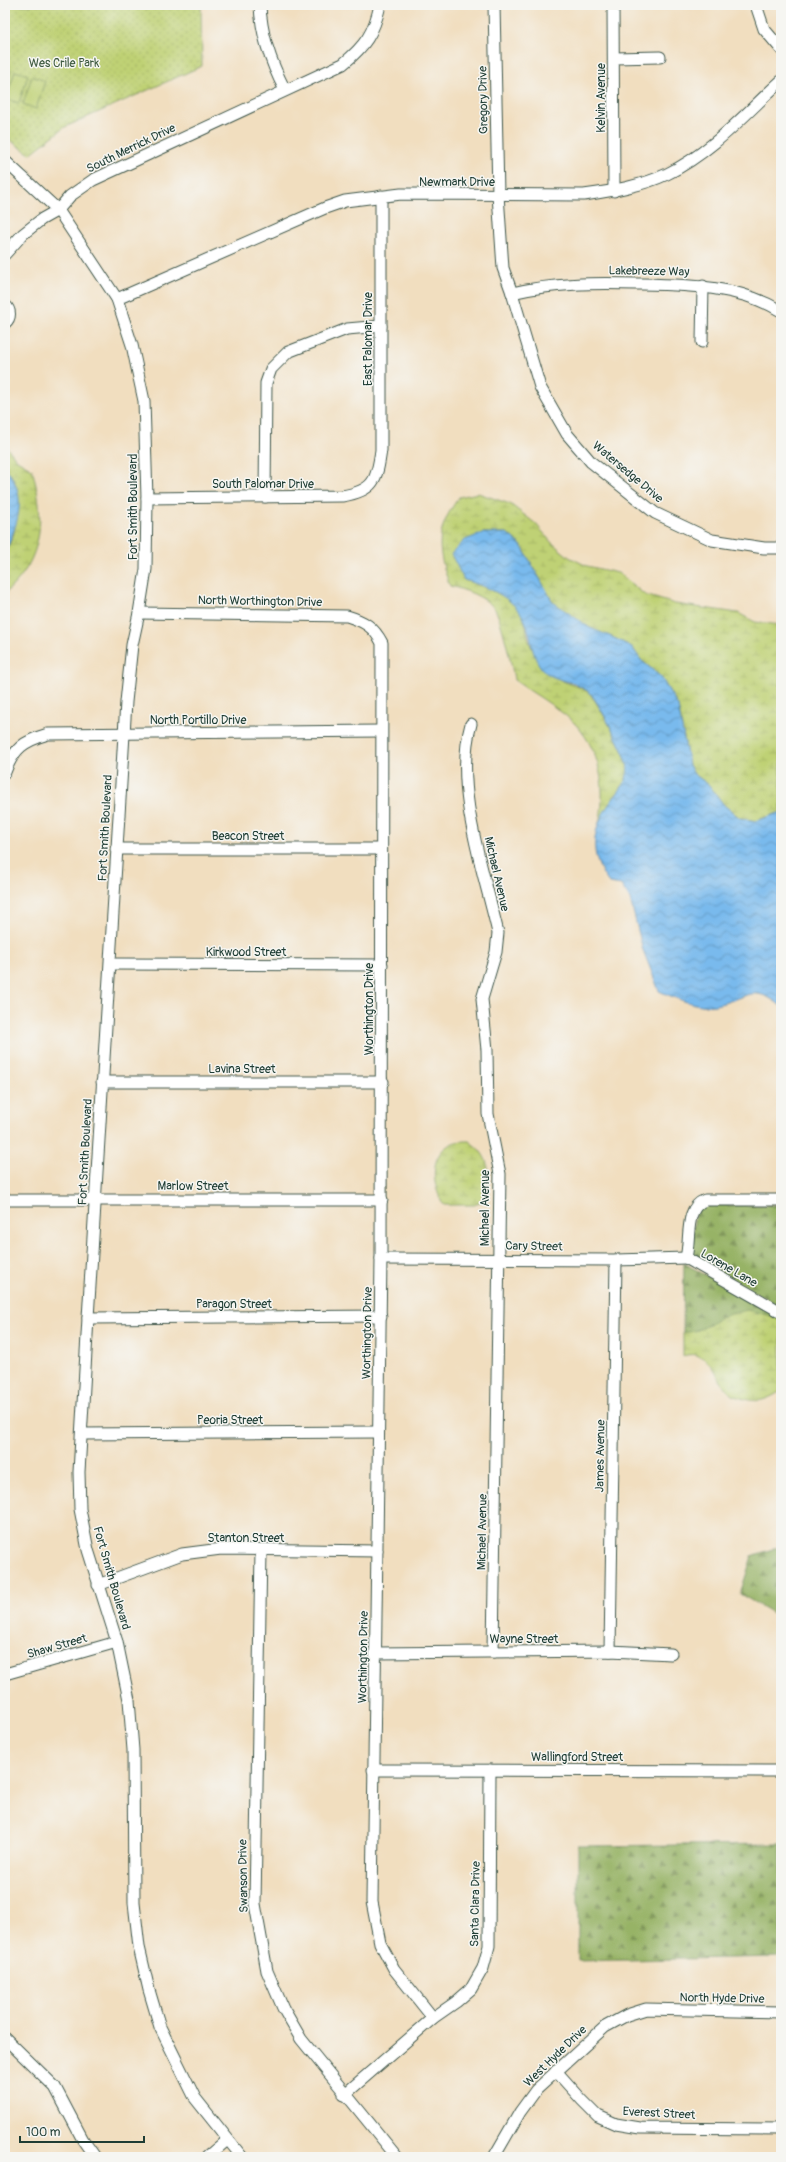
<svg xmlns="http://www.w3.org/2000/svg" width="786" height="2162" font-family="Pangolin,sans-serif">
<defs>
<pattern id="grass-dots" width="8" height="8" patternUnits="userSpaceOnUse"><rect width="8" height="8" fill="#bfd174"/><path d="M2 2h.1M6 6h.1" fill="none" stroke="#a4b465" stroke-width="1.8" stroke-linecap="round"/></pattern>
<pattern id="forest-firs" width="22" height="20" patternUnits="userSpaceOnUse"><rect width="22" height="20" fill="#97b366"/><path d="M5 1l3.5 6h-7zM16 11l3.5 6h-7z" fill="#7b9355"/></pattern>
<pattern id="wetland-marsh" width="20" height="14" patternUnits="userSpaceOnUse"><rect width="20" height="14" fill="#bfd174"/><path d="M1 5h8M5 5V1M11 12h8M15 12V8" fill="none" stroke="#a4b465"/></pattern>
<pattern id="water-waves" width="16" height="10" patternUnits="userSpaceOnUse"><rect width="16" height="10" fill="#79baed"/><path d="M0 5q4-4 8 0t8 0" fill="none" stroke="#6398c1"/></pattern>
</defs>
<rect width="100%" height="100%" fill="#f6f6f2"/>
<filter id="ink" filterUnits="userSpaceOnUse"><feTurbulence type="fractalNoise" baseFrequency=".025" numOctaves="2"/><feDisplacementMap in="SourceGraphic" scale="8" xChannelSelector="R" yChannelSelector="G"/><feConvolveMatrix kernelMatrix="1 2 1 2 8 2 1 2 1" color-interpolation-filters="sRGB"/></filter>
<filter id="wash" filterUnits="userSpaceOnUse"><feTurbulence type="fractalNoise" baseFrequency=".012" numOctaves="4" result="noise"/><feDisplacementMap in="SourceGraphic" scale="16" xChannelSelector="R" yChannelSelector="G"/><feGaussianBlur stdDeviation="0.9" result="paint"/><feColorMatrix in="noise" values="0 0 0 0 0 0 0 0 0 0 0 0 0 0 0 0 0 1.4 0 .05"/><feComposite in="paint" operator="in"/></filter>
<g filter="url(#wash)">
<rect width="100%" height="100%" fill="#f1debf"/>
<polygon fill="url(#grass-dots)" stroke="#6f8754" points="5,5 201,5 202,66 65,127 30,154 5,137"/>
<g fill="url(#forest-firs)" stroke="#5b784d">
<path d="M705,1205h76v102l-90,-52c3,-10 1,-38 6,-45 2,-2 6,-4 8,-5z"/>
<polygon points="684,1263 781,1318 781,1321 771,1316 727,1315 708,1326 689,1333 683,1332"/>
<polygon points="781,1546 781,1618 740,1594 752,1556"/>
<polygon points="781,1844 781,1957 578,1961 578,1846"/>
</g>
<g fill="url(#wetland-marsh)" stroke="#6f8754">
<path d="M5,445l12,15 15,9c13,47 13,90 -27,124v-38l9,-22 1,-52 -10,-14z"/>
<path d="M478,493l32,11 26,20 15,18 18,15 18,9 31,7 27,22 30,9 63,9 17,9 26,3v187l-25,9 -16,-3 -16,-13 -15,-20 -15,-11 -5,-9 -11,-59 -17,-29 -20,-17 -9,-13 -20,-10 -22,-9 -37,-26 -32,-57 -14,-12h-24l-19,47c18,6 46,15 57,32 6,10 5,22 9,32 3,9 20,27 27,33 6,7 24,8 32,16 7,6 36,60 38,69 5,17 -8,28 -16,40 -5,7 -8,14 -12,21 9,-39 -1,-83 -34,-108 -16,-13 -34,-23 -51,-35 -1,-11 -14,-66 -20,-72 -10,-12 -29,-18 -44,-22 -14,-38 -15,-55 9,-89z"/>
<path d="M469,1141c24,17 21,34 16,60l-11,4h-30c-12,-18 -16,-50 7,-61 5,-3 12,-3 18,-3z"/>
<path d="M747,1310l24,6 10,5v70c-16,10 -23,12 -40,7 -3,-1 -7,-2 -9,-3 -16,-13 -21,-48 -49,-39v-24c15,2 29,-10 42,-16 7,-3 15,-4 22,-6z"/>
</g>
<g fill="#bfd174" stroke="#6f8754">
<polygon points="5,68 11,70 5,89"/>
<polygon points="15,71 28,75 19,103 6,99"/>
<polygon points="32,76 45,81 36,109 23,104"/>
</g>
<g fill="url(#water-waves)" stroke="#4c7c90">
<path d="M5,467c22,28 15,49 3,79 -2,4 -1,6 -3,9z"/>
<path d="M483,533h24l14,12 32,57 37,26 22,9 20,10 9,13 20,17 17,29 11,59 5,9 15,11 15,20 16,13 16,3 25,-9v194c-29,-24 -37,-6 -66,-1 -18,3 -40,-7 -56,-14l-16,-41 -13,-51 -9,-14 -12,-2c-21,-28 -18,-55 3,-83 9,-11 18,-22 15,-37 -1,-9 -30,-63 -37,-70 -3,-3 -11,-7 -15,-9 -10,-4 -23,-5 -31,-13 -12,-12 -12,-29 -17,-45 -9,-27 -38,-39 -63,-46l-13,-26 14,-14z"/>
</g>
</g>
<g filter="url(#ink)">
<g fill="none" stroke-linecap="round" stroke-linejoin="round">
<defs>
<g id="minor">
<path d="M260,5c1,31 11,58 25,85"/>
<polyline points="494,5 498,195 503,268 512,293 540,387 567,434 591,462 655,513 712,540 764,548 781,548"/>
<polyline points="613,5 614,191"/>
<polyline points="756,5 764,29 781,49"/>
<polyline points="614,58 660,57"/>
<polyline points="5,161 58,210 117,299 132,345 144,401 147,498 146,569 139,613 132,645 126,702 88,1318 79,1472 80,1509 88,1550 117,1642 129,1700 133,1750 134,1903 139,1947 149,1990 160,2027 195,2098 242,2157"/>
<path d="M5,254l18,-20 19,-15 16,-9 12,-14 23,-16 250,-116c22,-18 31,-31 37,-59"/>
<path d="M512,293c42,-10 82,-10 124,-9 50,1 102,1 145,27"/>
<path d="M117,299l208,-91 20,-7 56,-7 183,1c28,-4 58,-9 83,-21 44,-21 79,-61 114,-93"/>
<path d="M5,305c6,5 6,13 0,18"/>
<polyline points="702,342 703,286"/>
<polyline points="265,497 266,383 271,369 288,352 347,329 381,326"/>
<path d="M147,498l195,-2c32,-5 35,-16 39,-46v-254"/>
<path d="M139,613l208,3c17,5 27,11 35,27l-1,616 -9,643 8,41 14,26 39,49"/>
<path d="M471,724c-18,63 13,147 27,209l-2,19 -14,47 5,51 1,64 12,60 -7,478"/>
<path d="M5,772c9,-24 19,-31 43,-38l333,-3"/>
<polyline points="116,849 381,849"/>
<polyline points="111,964 382,965"/>
<polyline points="102,1082 383,1082"/>
<polyline points="5,1200 382,1200"/>
<path d="M686,1258c5,-20 -2,-50 19,-58h76"/>
<polyline points="686,1258 781,1312"/>
<polyline points="381,1259 616,1260 686,1258"/>
<polyline points="88,1318 381,1316"/>
<polyline points="82,1434 378,1432"/>
<polyline points="261,1551 255,1904 267,1971 283,2008 301,2039 397,2157"/>
<polyline points="98,1585 182,1554 221,1549 377,1551"/>
<polyline points="610,1651 616,1260"/>
<polyline points="376,1653 610,1651 671,1654"/>
<polyline points="5,1674 117,1642"/>
<polyline points="373,1770 781,1771"/>
<polyline points="5,2038 55,2087 83,2140 95,2157"/>
<polyline points="556,2071 582,2100 598,2116 616,2124 640,2128 781,2129"/>
<polyline points="344,2095 433,2018 456,2002 471,1989 483,1968 489,1946 490,1770"/>
<polyline points="207,2157 227,2140"/>
<polyline points="494,2157 520,2112 536,2090 605,2027 627,2015 646,2009 781,2012"/>
</g>
</defs>
<use href="#minor" stroke="#3e5549" stroke-width="13"/>
<use href="#minor" stroke="#fff" stroke-width="11"/>
</g>
</g>
<g text-anchor="middle" stroke-width="3" stroke-linejoin="round" paint-order="stroke">
<g font-size="12" fill="#3f5b41" stroke="#f6f6f2">
<text x="64" y="67">Wes Crile Park</text>
</g>
<g font-size="12" fill="#1f3d34" stroke="#f6f6f2">
<text transform="translate(601 98) rotate(-90)" y="4">Kelvin Avenue</text>
<text transform="translate(483 100) rotate(-91)" y="4">Gregory Drive</text>
<text transform="translate(131 148) rotate(-26)" y="4">South Merrick Drive</text>
<text x="457" y="186">Newmark Drive</text>
<text transform="translate(649 271) rotate(1)" y="4">Lakebreeze Way</text>
<text transform="translate(368 339) rotate(-90)" y="4">East Palomar Drive</text>
<text transform="translate(628 472) rotate(40)" y="4">Watersedge Drive</text>
<text x="263" y="488">South Palomar Drive</text>
<text transform="translate(133 507) rotate(-90)" y="4">Fort Smith Boulevard</text>
<text transform="translate(260 601) rotate(1)" y="4">North Worthington Drive</text>
<text x="198" y="724">North Portillo Drive</text>
<text transform="translate(105 828) rotate(-87)" y="4">Fort Smith Boulevard</text>
<text x="248" y="840">Beacon Street</text>
<text transform="translate(497 874) rotate(77)" y="4">Michael Avenue</text>
<text x="246" y="956">Kirkwood Street</text>
<text transform="translate(369 1009) rotate(-90)" y="4">Worthington Drive</text>
<text x="242" y="1073">Lavina Street</text>
<text transform="translate(85 1152) rotate(-87)" y="4">Fort Smith Boulevard</text>
<text x="193" y="1190">Marlow Street</text>
<text transform="translate(485 1208) rotate(-90)" y="4">Michael Avenue</text>
<text transform="translate(534 1246) rotate(1)" y="4">Cary Street</text>
<text transform="translate(729 1268) rotate(30)" y="4">Lorene Lane</text>
<text x="234" y="1308">Paragon Street</text>
<text transform="translate(367 1333) rotate(-89)" y="4">Worthington Drive</text>
<text x="230" y="1424">Peoria Street</text>
<text transform="translate(600 1456) rotate(-89)" y="4">James Avenue</text>
<text transform="translate(482 1532) rotate(-89)" y="4">Michael Avenue</text>
<text x="246" y="1542">Stanton Street</text>
<text transform="translate(112 1578) rotate(74)" y="4">Fort Smith Boulevard</text>
<text x="524" y="1643">Wayne Street</text>
<text transform="translate(57 1646) rotate(-16)" y="4">Shaw Street</text>
<text transform="translate(363 1657) rotate(-89)" y="4">Worthington Drive</text>
<text x="577" y="1761">Wallingford Street</text>
<text transform="translate(243 1876) rotate(-91)" y="4">Swanson Drive</text>
<text transform="translate(475 1904) rotate(-89)" y="4">Santa Clara Drive</text>
<text transform="translate(722 1998) rotate(1)" y="4">North Hyde Drive</text>
<text transform="translate(555 2056) rotate(-44)" y="4">West Hyde Drive</text>
<text transform="translate(659 2113) rotate(3)" y="4">Everest Street</text>
</g>
</g>
<rect width="786" height="2162" fill="none" stroke="#f6f6f2" stroke-width="20"/>
<path d="M20 2136v6h124v-6" fill="none" stroke="#1f3d34" stroke-width="2"/>
<text x="26" y="2136" font-size="12" fill="#1f3d34" stroke="#f6f6f2" stroke-width="3" paint-order="stroke">100 m</text>
</svg>
